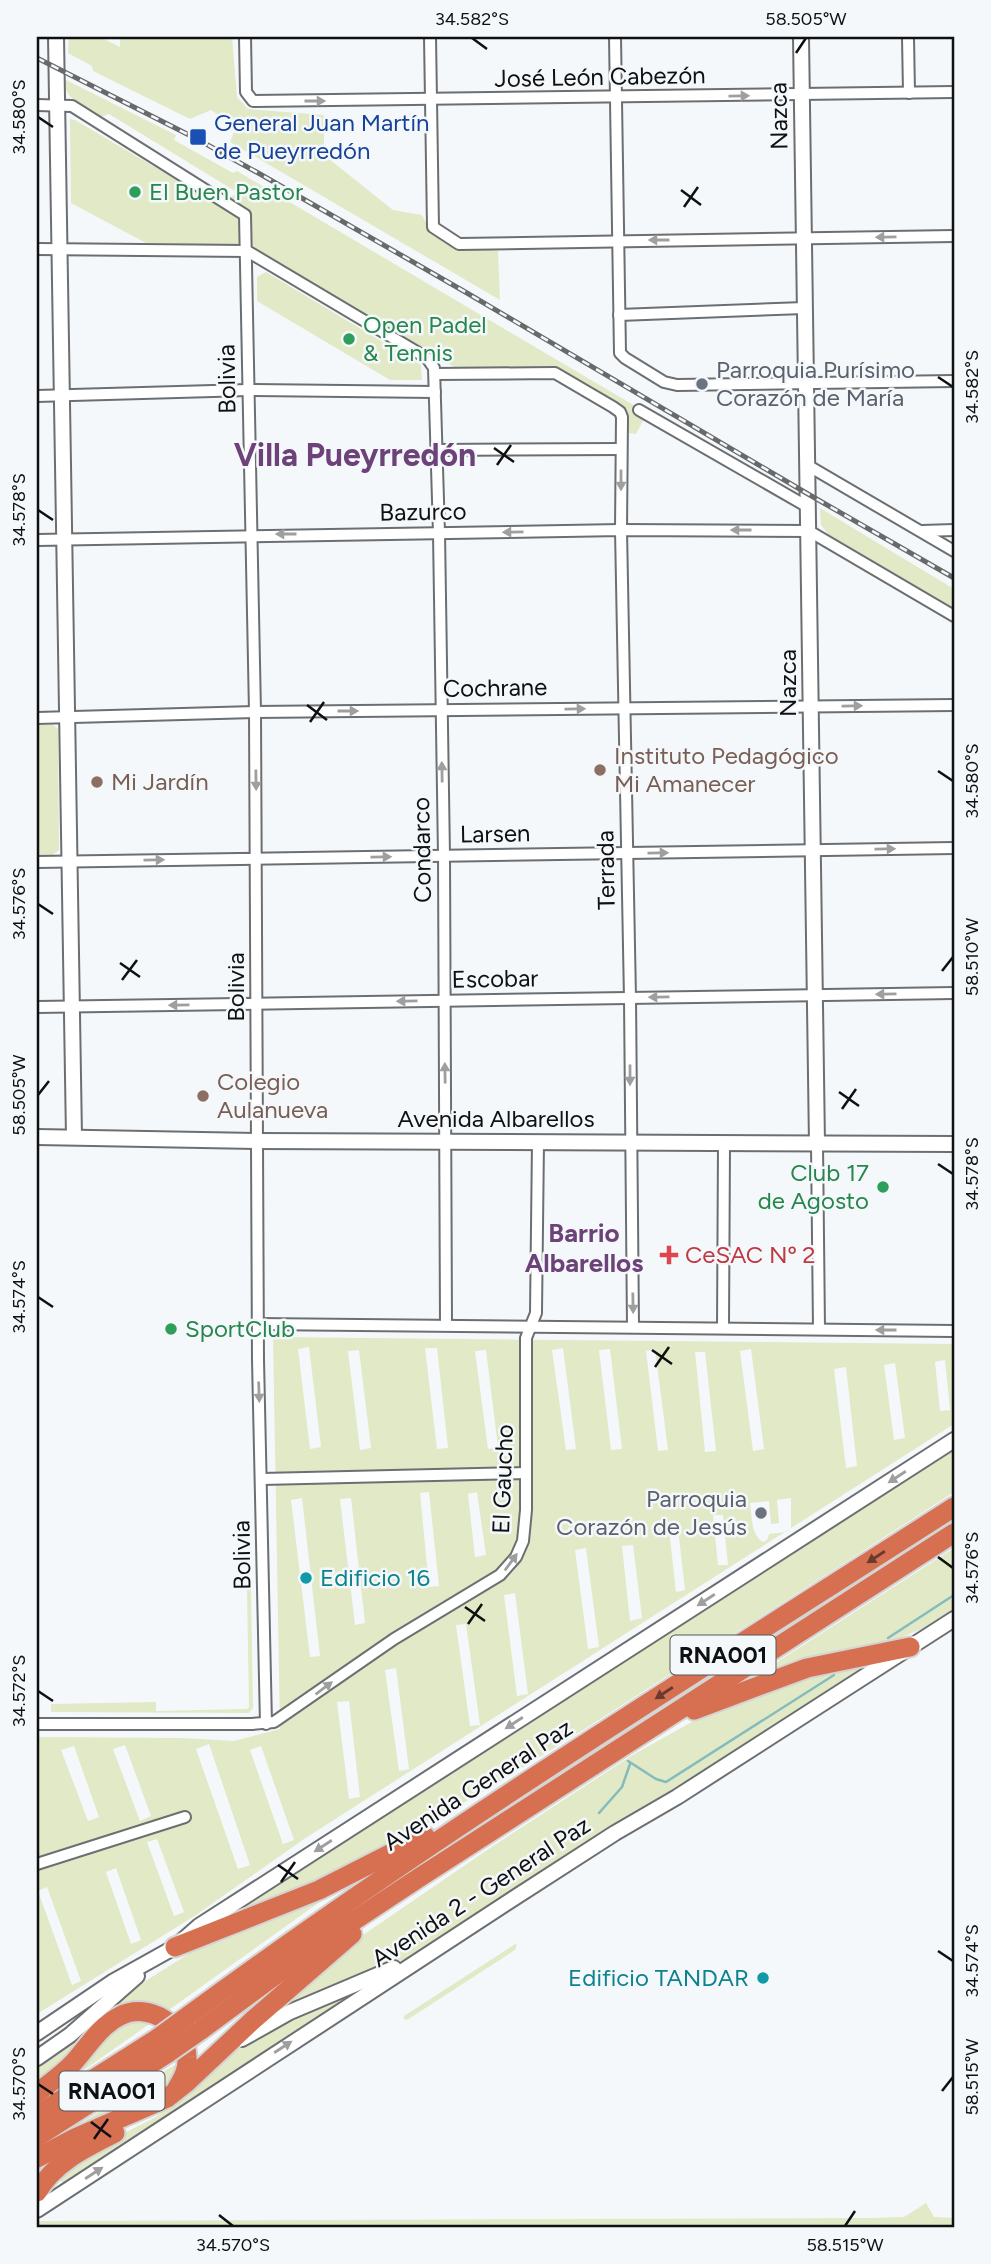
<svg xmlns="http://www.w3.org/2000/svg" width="991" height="2264" font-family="Figtree,sans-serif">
<rect width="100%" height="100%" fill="#f5f8fb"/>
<g fill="#e1e9c6" fill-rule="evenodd">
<path d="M69,37h31l20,10v-10h112l5,60 11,12 76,6v40l69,55 29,5c14,31 45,33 76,36l2,49 -270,-158 6,-15 -25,-17 -21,9 -97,-48 -1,-5 -24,-13z"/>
<path d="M64,79l112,56 -2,5 59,33 4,-2 410,242 -11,21 -7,-1 -3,-24 -71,-41 -97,1 -200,-116 -7,-10 -3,-34 -19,-12 6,-2v-4l-126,-77 -9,3c-17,-10 -35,-17 -36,-38z"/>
<polygon points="70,119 75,120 241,218 243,245 146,243 71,203"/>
<polygon points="266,272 421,365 422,380 390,380 257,301 257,277"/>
<polygon points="820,508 954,589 954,608 829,535 821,525"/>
<polygon points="37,725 53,725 58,729 59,850 51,856 37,856"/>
<path d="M273,1337l681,7v80l-650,415 -108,76 -159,99v-5l2,-1 -2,-7v-264l146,1 51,3 46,-12zM309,1347l12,100 -11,2 -12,-100zM425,1348h12l11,100 -11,1zM563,1348l13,101 -10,1 -14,-100zM610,1349l12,100 -11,1 -12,-100zM655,1349l13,101 -10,1 -12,-100zM751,1349l13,100 -11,2 -13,-100zM359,1350l12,98 -11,2 -12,-99zM486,1350l12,97 -10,2 -13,-98zM695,1352h10l11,99 -11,1zM945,1360l5,50 -10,1 -5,-49zM895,1363l10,75 -11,2 -10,-75zM846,1367l11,99 -11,2 -12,-99zM429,1492l10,94 -10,1 -9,-94zM477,1492l9,63 -11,2 -7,-63zM302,1498l18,158 -10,1 -19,-157zM351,1498l14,125 -10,2 -15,-126zM791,1498v30l-5,4 -17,2 -2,6 -4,2c-12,-7 -11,-25 -13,-39l19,-2 2,23 8,-1 -2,-23zM713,1515h10l5,50h-10zM678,1528l7,62 -9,2 -7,-63zM633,1545l9,73 -12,3 -8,-75zM586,1548l13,99 -11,2 -13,-99zM515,1593l13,101 -11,2 -13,-101zM466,1624l14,101 -10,1 -14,-101zM396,1668l13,101 -10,2 -14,-101zM349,1701l11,96 -11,2 -12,-97zM209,1744l41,121 -12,4 -42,-120zM125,1745l26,71 -11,5 -27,-72zM74,1746l25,71 -11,4 -27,-71zM261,1746l33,94 -11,4 -33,-94zM157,1839l27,73 -10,4 -27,-74zM116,1868l25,72 -10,4 -25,-72zM47,1887l34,94 -9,4 -34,-94z"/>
<path d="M954,1449v43c-102,66 -204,132 -307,197 -129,83 -259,166 -403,222l-1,-3z"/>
<polygon points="954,1548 954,1609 926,1627 888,1643 749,1680"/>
<polygon points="247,1589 251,1589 253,1708 249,1713 51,1712 51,1704 156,1702 156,1711 247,1709 249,1707"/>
<polygon points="876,1661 425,1951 325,1991 265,2018 350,1944 493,1846 631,1756 704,1715 807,1677"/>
<polygon points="335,1891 166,2012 155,2007 76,2050 37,2084 37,2065 51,2056 128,1992 209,1941"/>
<polygon points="517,1943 515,1950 407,2020 404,2019 404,2016"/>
<polygon points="355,1988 358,1993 66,2185 53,2175 99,2146 156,2117 174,2104 233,2049 257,2034"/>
<polygon points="126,2019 155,2020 50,2094"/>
<polygon points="181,2061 173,2086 55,2139"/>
<polygon points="926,2203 934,2217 953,2218 954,2227 37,2227 38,2221 870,2218 904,2217"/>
</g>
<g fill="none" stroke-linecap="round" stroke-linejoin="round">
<g stroke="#86bbbc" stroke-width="2.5">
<polyline points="888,1638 954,1595"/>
<polyline points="628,1761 656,1779 666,1782 834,1675"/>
<polyline points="599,1813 622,1787 630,1764"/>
</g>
<defs>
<g id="street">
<polyline points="245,37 246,92 253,101 954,92"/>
<polyline points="430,37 433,227 459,244 954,236"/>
<polyline points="615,37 620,353 625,358 664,382 677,385 954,381"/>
<polyline points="908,37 909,93"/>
<polyline points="37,105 72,106 245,215 255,712 258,1360 266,1724"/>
<polyline points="37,249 247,251"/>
<polyline points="247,251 427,358 434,368 439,533 444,856 446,1325"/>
<polyline points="619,315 804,308"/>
<polyline points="435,374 555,373 613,407 620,412 622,417 621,530 630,998 633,1327"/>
<polyline points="37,396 248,390 435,392"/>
<polyline points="639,410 808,507"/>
<polyline points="436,450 621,449"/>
<polyline points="807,465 954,551"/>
<polyline points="922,531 954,530"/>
<polyline points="37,540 621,530 809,531 954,616"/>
<polyline points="37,718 255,712 954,705"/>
<polyline points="37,862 954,848"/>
<polyline points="37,1007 954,993"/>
<polyline points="817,1144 819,1329"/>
<polyline points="258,1324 954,1331"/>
<polyline points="723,1328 724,1144"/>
<polyline points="262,1479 526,1473"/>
<polyline points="37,1724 252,1724 274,1722 394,1639 500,1575 516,1557 523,1541 526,1510 526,1338 536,1313 538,1142"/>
<polyline points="37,1864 185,1817"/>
</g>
<g id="secondary">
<polyline points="56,37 74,1137"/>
<polyline points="801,37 817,1144"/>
<polyline points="37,1137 256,1141 954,1144"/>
<polyline points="37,2033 114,1981 175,1947 199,1926 954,1440"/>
<polyline points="242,2039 290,2012 394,1968"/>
<polyline points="37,2058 70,2035 137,1976"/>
<polyline points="37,2210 505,1904 615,1833 677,1797 954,1619"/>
</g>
<g id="highway">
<polyline points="694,1710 807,1668 910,1647"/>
<polyline points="175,1947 319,1890 425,1836"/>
<path d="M188,2016c247,-182 508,-343 766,-509"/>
<polyline points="201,2030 308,1951 417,1879 954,1533"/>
<path d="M37,2093c13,-10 26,-19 37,-31 14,-16 27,-37 46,-46 29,-15 66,10 67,41 1,12 -4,21 -10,31"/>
<polyline points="37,2115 158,2038"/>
<polyline points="37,2137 168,2053"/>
<polyline points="37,2158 75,2138 167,2098 186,2083 253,2020 352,1934"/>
<path d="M37,2192c18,-30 48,-44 78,-59"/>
</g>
</defs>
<use href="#street" stroke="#6c6f72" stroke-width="14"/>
<use href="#secondary" stroke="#6c6f72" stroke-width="18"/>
<use href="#highway" stroke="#d4d4d4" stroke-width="23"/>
<use href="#street" stroke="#fff" stroke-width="10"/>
<use href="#secondary" stroke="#fff" stroke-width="14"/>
<use href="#highway" stroke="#d77051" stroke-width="19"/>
<defs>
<polyline id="rail" points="37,58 197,139 260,174 467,293 808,494 954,578"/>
</defs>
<use href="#rail" stroke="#67696a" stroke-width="5"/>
<use href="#rail" stroke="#f5f8fb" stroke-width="2.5" stroke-dasharray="8" stroke-linecap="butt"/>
<defs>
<g id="highway-bridge">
<polyline points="158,2038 188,2016"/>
<polyline points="168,2053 201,2030"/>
</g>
</defs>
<use href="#highway-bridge" stroke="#d4d4d4" stroke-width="23" stroke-linecap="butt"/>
<use href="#highway-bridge" stroke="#d77051" stroke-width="19"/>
</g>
<defs><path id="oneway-solid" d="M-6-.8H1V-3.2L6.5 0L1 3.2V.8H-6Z" transform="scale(1.75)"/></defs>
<g fill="#9f9fa0">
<use href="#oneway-solid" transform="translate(739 96) rotate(-1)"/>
<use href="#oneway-solid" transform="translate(315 101)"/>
<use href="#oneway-solid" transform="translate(886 237) rotate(179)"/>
<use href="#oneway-solid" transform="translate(659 240) rotate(180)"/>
<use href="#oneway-solid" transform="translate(621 480) rotate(90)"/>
<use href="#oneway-solid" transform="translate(741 530) rotate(-180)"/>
<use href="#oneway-solid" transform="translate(513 532) rotate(179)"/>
<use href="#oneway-solid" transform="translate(286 534) rotate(180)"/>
<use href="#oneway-solid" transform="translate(852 706) rotate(-1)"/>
<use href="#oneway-solid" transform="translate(575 709) rotate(-1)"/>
<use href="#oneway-solid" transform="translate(348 711)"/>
<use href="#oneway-solid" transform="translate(442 772) rotate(-91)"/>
<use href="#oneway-solid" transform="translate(256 780) rotate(89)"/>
<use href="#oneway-solid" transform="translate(885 849) rotate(-1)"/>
<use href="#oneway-solid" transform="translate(658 853) rotate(-1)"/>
<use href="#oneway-solid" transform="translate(381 857) rotate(-1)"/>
<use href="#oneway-solid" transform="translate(154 860) rotate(-1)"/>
<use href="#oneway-solid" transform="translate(886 994) rotate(179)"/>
<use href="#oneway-solid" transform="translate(659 997) rotate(179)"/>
<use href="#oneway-solid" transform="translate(407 1001) rotate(179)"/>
<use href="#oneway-solid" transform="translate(179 1005) rotate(179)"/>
<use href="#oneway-solid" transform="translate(445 1073) rotate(-91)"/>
<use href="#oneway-solid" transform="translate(630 1075) rotate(90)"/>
<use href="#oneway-solid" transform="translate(633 1303) rotate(89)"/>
<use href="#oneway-solid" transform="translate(886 1330) rotate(-180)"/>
<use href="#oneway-solid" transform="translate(259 1392) rotate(88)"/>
<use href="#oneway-solid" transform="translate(897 1477) rotate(147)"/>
<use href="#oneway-solid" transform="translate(511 1562) rotate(-54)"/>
<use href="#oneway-solid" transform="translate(706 1600) rotate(147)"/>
<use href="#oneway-solid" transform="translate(324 1688) rotate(-37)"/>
<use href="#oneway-solid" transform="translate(514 1723) rotate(147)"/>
<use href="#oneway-solid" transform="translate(323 1846) rotate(147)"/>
<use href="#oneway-solid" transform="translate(283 2047) rotate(-33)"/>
<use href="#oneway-solid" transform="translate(94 2173) rotate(-33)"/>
</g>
<g fill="#693b2e">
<use href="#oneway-solid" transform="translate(876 1557) rotate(147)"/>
<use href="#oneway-solid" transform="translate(664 1693) rotate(147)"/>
</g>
<path fill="none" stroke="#0f1011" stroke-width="2.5" d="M472,38l15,11M796,53l10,-15M38,117l15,10M681,190l20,15M684,207l14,-20M938,377l15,10M494,448l20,14M497,465l14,-20M38,510l15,10M307,705l20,15M310,722l14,-20M938,771l15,10M38,904l15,10M120,963l20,14M942,971l11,-14M122,980l15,-20M839,1092l20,14M38,1095l11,-14M842,1109l14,-20M938,1164l15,10M38,1297l15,10M652,1350l20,14M655,1367l14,-20M938,1557l15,11M465,1607l20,14M468,1624l14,-20M38,1691l15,10M278,1865l20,14M281,1882l14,-20M938,1951l15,10M38,2084l15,10M942,2091l11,-14M91,2122l20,15M94,2139l14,-20M219,2215l14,11M845,2226l10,-15"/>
<rect fill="#1a4fb4" stroke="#f5f8fb" stroke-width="2.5" x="189" y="128" width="18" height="18" rx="3.5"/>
<g fill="#2e9e5b" stroke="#f5f8fb" stroke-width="2.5">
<circle cx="135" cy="192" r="7"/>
<circle cx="349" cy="339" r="7"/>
<circle cx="883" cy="1187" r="7"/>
<circle cx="171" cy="1329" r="7"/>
</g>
<g fill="#6b7280" stroke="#f5f8fb" stroke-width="2.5">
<circle cx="702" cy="384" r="7"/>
<circle cx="761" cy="1513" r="7"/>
</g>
<g fill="#8d6e63" stroke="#f5f8fb" stroke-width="2.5">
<circle cx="600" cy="770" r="7"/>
<circle cx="97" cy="782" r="7"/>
<circle cx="203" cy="1096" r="7"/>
</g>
<path fill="#e0444e" stroke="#f5f8fb" stroke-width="2.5" d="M665.5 1244.5h7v7h7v7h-7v7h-7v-7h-7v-7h7z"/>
<g fill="#0f9aa8" stroke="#f5f8fb" stroke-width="2.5">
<circle cx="306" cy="1578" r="7"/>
<circle cx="763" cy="1978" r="7"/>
</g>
<g text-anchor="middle" stroke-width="5" stroke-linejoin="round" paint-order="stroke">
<g fill="#f5f8fb" stroke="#545657" stroke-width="2">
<rect x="670.5" y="1635.5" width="105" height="39" rx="5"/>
<rect x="59.5" y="2071.5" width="105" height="39" rx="5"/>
</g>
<g font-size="23" font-weight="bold" fill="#0f1011">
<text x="723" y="1663">RNA001</text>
<text x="112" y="2099">RNA001</text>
</g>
<g font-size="24" fill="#0f1011" stroke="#f5f8fb">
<text transform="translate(600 77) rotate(-1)" y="8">José León Cabezón</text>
<text transform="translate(779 116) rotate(-91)" y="8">Nazca</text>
<text transform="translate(227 379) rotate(-91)" y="8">Bolivia</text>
<text transform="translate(423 512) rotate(-1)" y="8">Bazurco</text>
<text transform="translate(788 683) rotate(-90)" y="8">Nazca</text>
<text transform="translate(495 688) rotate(-1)" y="8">Cochrane</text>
<text transform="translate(495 834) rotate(-1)" y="8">Larsen</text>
<text transform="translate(422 850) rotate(-91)" y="8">Condarco</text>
<text transform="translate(606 870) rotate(-91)" y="8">Terrada</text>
<text transform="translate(495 979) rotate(-1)" y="8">Escobar</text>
<text transform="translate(236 987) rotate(-90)" y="8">Bolivia</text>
<text x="496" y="1127">Avenida Albarellos</text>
<text transform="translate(503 1479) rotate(-88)" y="8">El Gaucho</text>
<text transform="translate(242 1555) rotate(-91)" y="8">Bolivia</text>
<text transform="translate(478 1785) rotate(-33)" y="8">Avenida General Paz</text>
<text transform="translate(481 1892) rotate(-33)" y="8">Avenida 2 - General Paz</text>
</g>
<g font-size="24" fill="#164399" stroke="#f5f8fb" text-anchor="start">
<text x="214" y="131">General Juan Martín<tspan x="214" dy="28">de Pueyrredón</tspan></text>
</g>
<g font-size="24" fill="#27864d" stroke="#f5f8fb" text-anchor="start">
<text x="149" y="200">El Buen Pastor</text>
<text x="363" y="333">Open Padel<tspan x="363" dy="28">&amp; Tennis</tspan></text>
<text x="869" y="1181" text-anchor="end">Club 17<tspan x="869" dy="28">de Agosto</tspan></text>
<text x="185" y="1337">SportClub</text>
</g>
<g font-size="24" fill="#5b616d" stroke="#f5f8fb" text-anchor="start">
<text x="716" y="378">Parroquia Purísimo<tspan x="716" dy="28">Corazón de María</tspan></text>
<text x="747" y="1507" text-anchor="end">Parroquia<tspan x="747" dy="28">Corazón de Jesús</tspan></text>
</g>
<g font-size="24" fill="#785e54" stroke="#f5f8fb" text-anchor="start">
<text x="614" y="764">Instituto Pedagógico<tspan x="614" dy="28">Mi Amanecer</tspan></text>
<text x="111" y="790">Mi Jardín</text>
<text x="217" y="1090">Colegio<tspan x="217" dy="28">Aulanueva</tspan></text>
</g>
<g font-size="24" fill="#be3a42" stroke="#f5f8fb" text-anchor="start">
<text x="685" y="1263">CeSAC Nº 2</text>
</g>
<g font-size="24" fill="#0d838f" stroke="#f5f8fb" text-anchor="start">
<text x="320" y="1586">Edificio 16</text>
<text x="749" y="1986" text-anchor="end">Edificio TANDAR</text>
</g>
<g font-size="26" font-weight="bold" fill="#6c4279" stroke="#f5f8fb">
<text x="584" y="1242">Barrio<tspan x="584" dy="30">Albarellos</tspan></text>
</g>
<g font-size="32" font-weight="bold" fill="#6c4279" stroke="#f5f8fb">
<text x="355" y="466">Villa Pueyrredón</text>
</g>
</g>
<rect width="991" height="2264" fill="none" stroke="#f5f8fb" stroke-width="77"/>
<rect x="38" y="38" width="915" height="2188" fill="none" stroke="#0f1011" stroke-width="2.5"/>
<g font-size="18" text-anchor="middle" fill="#0f1011">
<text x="472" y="25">34.582°S</text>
<text x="806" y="25">58.505°W</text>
<text transform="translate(19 117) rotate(-90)" y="6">34.580°S</text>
<text transform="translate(972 387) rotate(-90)" y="6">34.582°S</text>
<text transform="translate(19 510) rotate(-90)" y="6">34.578°S</text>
<text transform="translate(972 781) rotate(-90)" y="6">34.580°S</text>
<text transform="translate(19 904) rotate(-90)" y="6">34.576°S</text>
<text transform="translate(972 957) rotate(-90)" y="6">58.510°W</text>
<text transform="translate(19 1095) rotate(-90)" y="6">58.505°W</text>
<text transform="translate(972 1174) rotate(-90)" y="6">34.578°S</text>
<text transform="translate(19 1297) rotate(-90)" y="6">34.574°S</text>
<text transform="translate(972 1568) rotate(-90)" y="6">34.576°S</text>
<text transform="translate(19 1691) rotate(-90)" y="6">34.572°S</text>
<text transform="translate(972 1961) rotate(-90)" y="6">34.574°S</text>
<text transform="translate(972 2077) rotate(-90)" y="6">58.515°W</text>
<text transform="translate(19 2084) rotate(-90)" y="6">34.570°S</text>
<text x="233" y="2251">34.570°S</text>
<text x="845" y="2251">58.515°W</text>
</g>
</svg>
